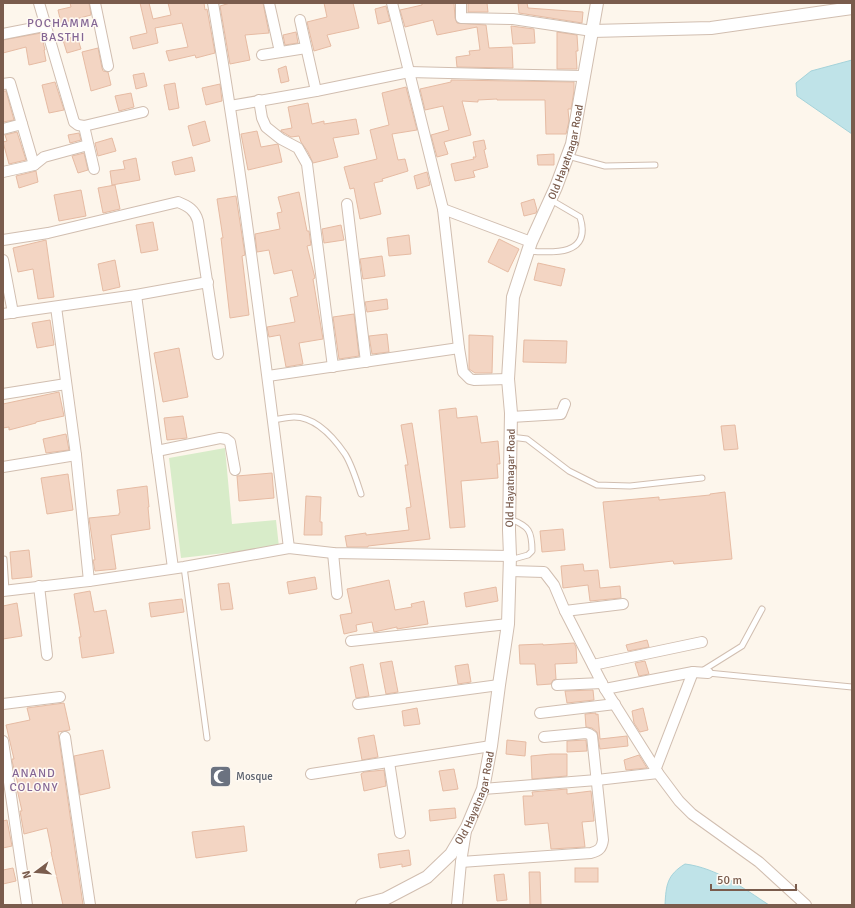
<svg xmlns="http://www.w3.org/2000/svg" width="855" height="908" font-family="Signika,sans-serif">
<rect width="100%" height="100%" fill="#fdf6ec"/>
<polygon fill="#d8ecc9" points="225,448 232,524 276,520 279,547 181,558 169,458"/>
<g fill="#bfe3e8" stroke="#a5d3da">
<polygon points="852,60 852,134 797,96 796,83 811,71"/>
<path d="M685,864c32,4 58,24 84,41h-104c1,-20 2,-30 20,-41z"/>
</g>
<g fill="#f3d5c3" stroke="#e6bba3">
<polygon points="70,3 89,3 91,15 61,23 58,10 71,7"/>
<polygon points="140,3 149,3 153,19 171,15 168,3 204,3 205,10 207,9 215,53 196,58 195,55 169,61 166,51 188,47 182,23 155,28 158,43 133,49 130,37 147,33"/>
<polygon points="230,3 263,3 269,33 245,35 250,60 230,64 220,6"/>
<polygon points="324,3 353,3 359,28 327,35 331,46 314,51 307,22 327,17"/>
<polygon points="422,3 454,3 455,18 457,23 486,25 489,48 512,47 513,68 457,67 456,57 470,55 469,51 480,50 477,27 437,35 433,20 405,27 400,10 422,5"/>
<polygon points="468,3 487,3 488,12 468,12"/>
<polygon points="518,3 527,3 528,8 583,12 582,23 519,13"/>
<polygon points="386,6 390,21 378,24 375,9"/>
<polygon points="511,26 534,29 535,43 513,44"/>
<polygon points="296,32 298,43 285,45 283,35"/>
<polygon points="557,32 577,35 578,51 576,51 577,69 557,69"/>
<polygon points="41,33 45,50 44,50 46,61 29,65 26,47 3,53 3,40"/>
<polygon points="77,36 81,49 67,53 63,40"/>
<polygon points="98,48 102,68 103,71 108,72 111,85 91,91 82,52"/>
<polygon points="286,66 289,81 281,83 278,69"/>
<polygon points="144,73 147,86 136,89 133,75"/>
<polygon points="451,80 574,82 574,91 571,109 568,109 569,121 566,134 546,134 545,100 497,100 497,99 478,100 478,102 462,101 471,135 444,142 448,154 437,157 431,135 449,130 443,106 425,110 420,89 451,82"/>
<polygon points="55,82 64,110 49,113 42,85"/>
<polygon points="175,83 179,108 169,110 164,85"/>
<polygon points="220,84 222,101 206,105 202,88"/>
<polygon points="406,87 417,130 392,134 398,160 405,159 408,171 382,179 383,181 374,183 381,214 360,219 354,188 350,189 344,167 377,159 370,130 389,125 382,93"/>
<polygon points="3,91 6,91 14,120 3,122"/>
<polygon points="131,93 134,107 119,111 115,96"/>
<polygon points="308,103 312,124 324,121 324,124 356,119 359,134 333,138 338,157 313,163 308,152 301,142 299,136 291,137 281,131 281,130 292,128 288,107"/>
<polygon points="205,121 210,141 193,146 188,126"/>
<polygon points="257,131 261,147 278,144 282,162 248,170 241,134"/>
<polygon points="17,132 26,160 9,164 3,142 7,141 5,135"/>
<polygon points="79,133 81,140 70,143 68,135"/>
<polygon points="112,138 116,151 98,156 95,143"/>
<polygon points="484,140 486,149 484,150 488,167 473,171 475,177 455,181 451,164 474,159 473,157 476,157 473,142"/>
<polygon points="84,153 88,170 78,173 72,156"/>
<polygon points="554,154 554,165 538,165 537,155"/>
<polygon points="192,157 195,171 175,175 172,162"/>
<polygon points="136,158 140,180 112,185 110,171 125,169 123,161"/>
<polygon points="36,171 38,182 19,188 16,176"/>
<polygon points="427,172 430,185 417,189 414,176"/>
<polygon points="115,185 120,209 103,213 98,188"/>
<polygon points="81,190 86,216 59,221 54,195"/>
<polygon points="299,192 307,231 309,231 311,245 307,246 315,278 313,279 323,339 299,343 303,364 286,367 280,335 269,337 267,327 295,322 290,298 298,296 292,270 274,274 269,250 257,252 255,234 280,229 277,213 282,212 278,197"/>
<polygon points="236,196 245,255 242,256 249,315 230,318 221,238 223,238 217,199"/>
<polygon points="534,199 537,210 536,213 524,216 521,203"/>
<polygon points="153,222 158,250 141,253 136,225"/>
<polygon points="341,225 344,240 324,243 322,229"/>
<polygon points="409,235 411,254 389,256 387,238"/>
<polygon points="499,239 519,249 508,272 488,262"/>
<polygon points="46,240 54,297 38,299 33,269 18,272 13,248"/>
<polygon points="382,256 385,276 363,279 360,259"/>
<polygon points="115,260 120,287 103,291 98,264"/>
<polygon points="538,263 565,269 561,286 534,280"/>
<polygon points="387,299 388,309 367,312 365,302"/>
<polygon points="354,314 359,356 339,359 333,317"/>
<polygon points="50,320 54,345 37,348 32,323"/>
<polygon points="387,334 389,352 372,354 369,336"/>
<polygon points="469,335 493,336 492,373 475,373 469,369"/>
<polygon points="524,340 567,341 566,363 523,362"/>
<polygon points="179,348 188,397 163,402 154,353"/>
<polygon points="59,392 64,416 36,422 36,423 9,430 9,427 3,428 3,404"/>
<polygon points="456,408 457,418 477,416 481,443 498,441 500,464 497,464 498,478 461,481 465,527 450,528 439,410"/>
<polygon points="183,416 187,438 167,440 164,418"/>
<polygon points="412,423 430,539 368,546 368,547 347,547 345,536 366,533 366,535 409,530 406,508 411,507 405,465 408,465 401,425"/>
<polygon points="735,425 738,449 724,450 721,426"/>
<polygon points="66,434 69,450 46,453 43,439"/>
<polygon points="272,473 274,498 239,501 237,476"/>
<polygon points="68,474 73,510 47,514 41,478"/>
<polygon points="147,486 149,507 148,507 150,529 111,535 116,569 95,571 93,560 95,560 89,518 119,515 119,513 120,513 117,490"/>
<polygon points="725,492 732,559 674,564 673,561 610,568 603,502 659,497 659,500 710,495 710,494"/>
<polygon points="306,496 321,497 320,522 322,522 322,535 304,535"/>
<polygon points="563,529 565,550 542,552 540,531"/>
<polygon points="29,550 32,577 12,579 10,552"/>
<polygon points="583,564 584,571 598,570 600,588 620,586 621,598 590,601 588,585 563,588 561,566"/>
<polygon points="315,577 317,589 289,594 287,582"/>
<polygon points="389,580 395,610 412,607 411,604 424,601 428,624 397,629 397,627 374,632 372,622 356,625 357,631 344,634 340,615 352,613 347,589"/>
<polygon points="229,583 233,609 221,610 218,584"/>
<polygon points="496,587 498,601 466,607 464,593"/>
<polygon points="90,591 94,612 106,610 114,653 82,658 79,637 81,637 74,594"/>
<polygon points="182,599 184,612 151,617 149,603"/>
<polygon points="17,603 22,636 3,639 3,606"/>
<polygon points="647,640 649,647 628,651 626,645"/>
<polygon points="574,643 576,647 577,663 555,664 556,679 553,680 551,684 537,685 535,664 520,664 519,645 543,644 543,645"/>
<polygon points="392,661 398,692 386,694 380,663"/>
<polygon points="645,661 649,674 639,676 635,663"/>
<polygon points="363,664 369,696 356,698 350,667"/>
<polygon points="468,664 471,682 458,684 455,666"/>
<polygon points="593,690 594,700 567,703 565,691"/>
<polygon points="64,703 70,730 58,732 83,905 63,905 51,852 52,852 47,828 24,834 20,811 22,811 17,789 19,788 12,761 12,759 14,759 6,725 30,720 27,708"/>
<polygon points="417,708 420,724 404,726 402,711"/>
<polygon points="643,708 648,730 640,732 634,723 632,711"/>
<polygon points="596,713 596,715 598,714 600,739 627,736 628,746 600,749 597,732 592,728 586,727 585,714"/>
<polygon points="374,735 378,757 362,760 358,738"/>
<polygon points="507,740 526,742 525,756 506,754"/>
<polygon points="586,740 587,751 567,752 567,741"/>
<polygon points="103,750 110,788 80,795 74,756"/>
<polygon points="551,754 567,754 567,776 532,779 531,756"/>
<polygon points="639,755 647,768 626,770 624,760"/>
<polygon points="454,769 458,789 443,791 439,771"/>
<polygon points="384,770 386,786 364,791 361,774 364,772"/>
<polygon points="567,789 567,794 591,791 594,821 582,822 585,847 551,849 548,823 525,825 523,796 533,796 532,792"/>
<polygon points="455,808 456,818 430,821 429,810"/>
<polygon points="7,820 12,846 3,848 3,821"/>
<polygon points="244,826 247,851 196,858 192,832"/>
<polygon points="409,850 411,865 402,867 402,864 380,868 378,854"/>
<polygon points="13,868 16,881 3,884 3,870"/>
<rect x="575" y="868" width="23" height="14"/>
<polygon points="529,872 540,872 541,905 530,905"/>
<polygon points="504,874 507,900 497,901 494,875"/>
</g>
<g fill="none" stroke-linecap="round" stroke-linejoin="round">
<defs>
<g id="service">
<polyline points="568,156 605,166 655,165"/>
<path d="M528,251c25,2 64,5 52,-34l-29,-17"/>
<path d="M273,420c7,-1 15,-3 21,-3 22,0 40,21 51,37 7,11 12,28 16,40"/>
<polyline points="511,437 527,439 569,471 597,485 630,486 702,478"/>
<path d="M510,519c19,7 22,12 22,32l-4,4 -18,5"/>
<polyline points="4,559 6,591"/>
<polyline points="184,567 207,738"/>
<polyline points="702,671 742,646 762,609"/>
<polyline points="708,673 852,687"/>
</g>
<g id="minor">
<polyline points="39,3 74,122 78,125 84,126 143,112"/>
<polyline points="95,3 108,66"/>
<path d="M213,3c31,181 53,363 76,545"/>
<polyline points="269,3 280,52"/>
<polyline points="392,3 443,209 459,348 463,372 470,379 474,380 508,379"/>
<polyline points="461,3 461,18 513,19 592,31"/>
<polyline points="300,20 316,91"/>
<polyline points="3,34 44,26"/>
<polyline points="262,55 306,48"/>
<polyline points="3,84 10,83 34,165"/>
<polyline points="259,100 262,118 266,127 281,139 298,148 307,164 333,367"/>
<polyline points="230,106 316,91 409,72 488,74 584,76"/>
<polyline points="84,126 94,169"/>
<polyline points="3,129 22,124"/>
<polyline points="3,172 34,165 44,157 88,145"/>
<polyline points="347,204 366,362"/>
<polyline points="443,209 531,242"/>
<path d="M3,240l45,-7 130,-31c10,4 17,8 20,19l20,133"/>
<polyline points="3,260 13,313"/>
<polyline points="136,295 173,568"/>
<polyline points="56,307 76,455 89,581"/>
<polyline points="3,314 136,295 208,282"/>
<polyline points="268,376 459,348"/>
<polyline points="3,394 66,384"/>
<polyline points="511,417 561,414 565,404"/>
<polyline points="157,451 220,438 226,439 230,442 235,470"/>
<polyline points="3,467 76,455"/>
<polyline points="333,553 337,594"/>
<polyline points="510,571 544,572 554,585 565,611 605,689 658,773 679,801 692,814 759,862 806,905"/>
<polyline points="39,586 47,655"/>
<polyline points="3,591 89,581 184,567 289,548 333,553 510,556"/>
<polyline points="565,611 623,604"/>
<polyline points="351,641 508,624"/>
<polyline points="593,665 702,642"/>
<polyline points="557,685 602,683"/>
<polyline points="605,689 693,672 708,673"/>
<polyline points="3,704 60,697"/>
<polyline points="358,704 499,685"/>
<polyline points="540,713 615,704"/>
<polyline points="65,737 90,905"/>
<polyline points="3,741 27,905"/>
<polyline points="389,762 400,833"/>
<polyline points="656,768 693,672"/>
<polyline points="311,774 491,746"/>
<polyline points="483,789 597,780 658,773"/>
<path d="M461,862l130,-9c8,-2 11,-5 12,-13l-11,-104 -3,-2 -3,-1 -42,4"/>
<polyline points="457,905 461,862 466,831"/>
</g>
<g id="tertiary">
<polyline points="592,31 711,28 852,8"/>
<path id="s1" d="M362,905l23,-6 42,-22 24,-23 16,-27 16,-38 8,-43 8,-61 9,-61 2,-68 -1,-26 2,-117 -3,-34 5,-82 18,-55 25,-55 16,-43 25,-141"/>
</g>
</defs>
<use href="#service" stroke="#d1beb0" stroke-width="7"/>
<use href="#minor" stroke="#d1beb0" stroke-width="12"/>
<use href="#tertiary" stroke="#d1beb0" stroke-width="14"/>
<use href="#service" stroke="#fff" stroke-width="5"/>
<use href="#minor" stroke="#fff" stroke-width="10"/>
<use href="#tertiary" stroke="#fff" stroke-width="12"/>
</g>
<defs>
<symbol id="mosque-square" viewBox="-11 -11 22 22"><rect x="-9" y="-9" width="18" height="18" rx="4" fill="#6b7280" stroke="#fffaf3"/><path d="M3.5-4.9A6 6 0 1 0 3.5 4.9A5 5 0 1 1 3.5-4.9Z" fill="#fff"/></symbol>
</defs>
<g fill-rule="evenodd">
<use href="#mosque-square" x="208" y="764" width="25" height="25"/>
</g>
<g text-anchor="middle" stroke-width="3" stroke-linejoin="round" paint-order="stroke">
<g font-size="11" fill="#7a5c4d" stroke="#fffaf3">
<text dy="4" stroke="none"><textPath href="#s1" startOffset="826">Old Hayatnagar Road</textPath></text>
<text dy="4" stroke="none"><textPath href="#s1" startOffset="490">Old Hayatnagar Road</textPath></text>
<text dy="4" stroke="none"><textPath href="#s1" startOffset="166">Old Hayatnagar Road</textPath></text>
</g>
<g font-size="11" fill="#5b616d" stroke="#fffaf3" text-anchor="start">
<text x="236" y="780">Mosque</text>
</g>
<g font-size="12" letter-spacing="1" fill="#846695" stroke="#fffaf3">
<text x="63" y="27">POCHAMMA<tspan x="63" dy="14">BASTHI</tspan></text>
<text x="34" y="777">ANAND<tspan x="34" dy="14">COLONY</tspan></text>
</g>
</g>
<rect width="855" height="908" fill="none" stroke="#7a5c4d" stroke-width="8"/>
<g transform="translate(36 872) rotate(254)" stroke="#fffaf3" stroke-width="3" paint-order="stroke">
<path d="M0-3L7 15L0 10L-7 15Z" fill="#7a5c4d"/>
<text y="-6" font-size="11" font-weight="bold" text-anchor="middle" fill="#7a5c4d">N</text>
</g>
<path d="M711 884v6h85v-6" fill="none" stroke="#7a5c4d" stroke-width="2"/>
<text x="717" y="884" font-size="12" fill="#7a5c4d" stroke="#fffaf3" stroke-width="3" paint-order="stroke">50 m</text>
</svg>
